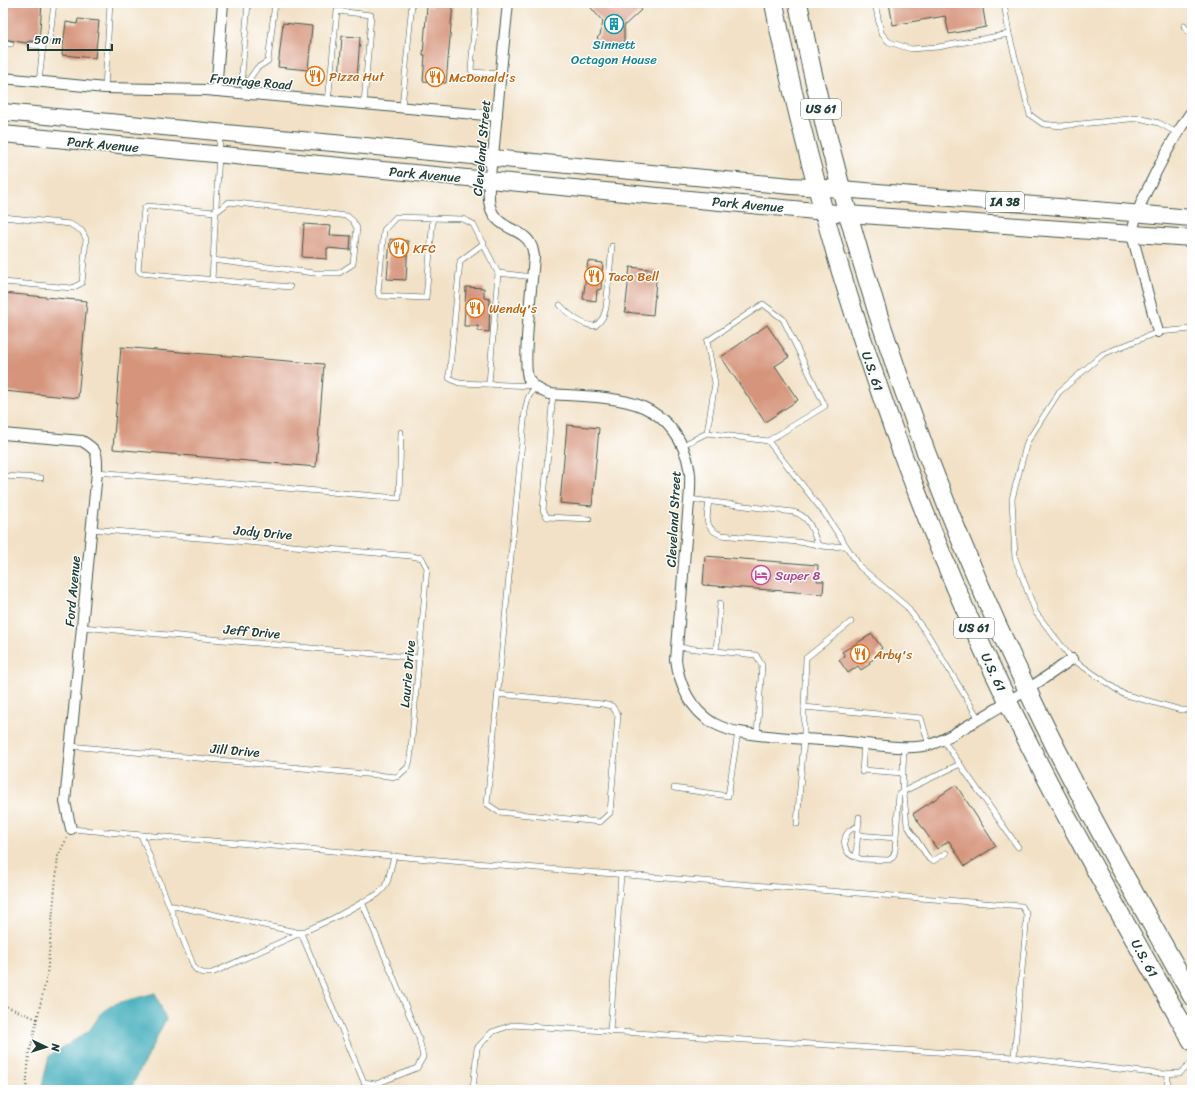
<svg xmlns="http://www.w3.org/2000/svg" width="1195" height="1093" font-family="Sriracha,sans-serif">
<rect width="100%" height="100%" fill="#fff"/>
<filter id="ink" filterUnits="userSpaceOnUse"><feTurbulence type="fractalNoise" baseFrequency=".025" numOctaves="2"/><feDisplacementMap in="SourceGraphic" scale="8" xChannelSelector="R" yChannelSelector="G"/><feConvolveMatrix kernelMatrix="1 2 1 2 8 2 1 2 1" color-interpolation-filters="sRGB"/></filter>
<filter id="wash" filterUnits="userSpaceOnUse"><feTurbulence type="fractalNoise" baseFrequency=".012" numOctaves="4" result="noise"/><feDisplacementMap in="SourceGraphic" scale="16" xChannelSelector="R" yChannelSelector="G"/><feGaussianBlur stdDeviation="0.9" result="paint"/><feColorMatrix in="noise" values="0 0 0 0 0 0 0 0 0 0 0 0 0 0 0 0 0 1.4 0 .05"/><feComposite in="paint" operator="in"/></filter>
<g filter="url(#wash)">
<rect width="100%" height="100%" fill="#f2e1c6"/>
<polygon fill="#3cabba" stroke="#2e7477" points="155,993 166,1019 130,1090 41,1090 49,1056 89,1031 102,1012 114,1004"/>
<g id="blocks">
<g fill="#d6947b">
<polygon points="5,3 42,3 39,42 29,41 26,43 3,39"/>
<polygon points="432,3 453,3 446,83 423,81 425,55 423,55 427,6 432,7"/>
<polygon points="587,3 634,3 641,10 624,26 624,41 617,47 604,45 597,38 600,35 603,22"/>
<polygon points="889,3 982,3 986,27 949,34 945,16 893,25"/>
<polygon points="78,19 99,21 95,58 62,55 66,22 77,24"/>
<polygon points="283,23 312,26 308,70 278,67"/>
<polygon points="342,36 360,37 357,79 339,78"/>
<polygon points="304,224 331,226 330,235 351,236 350,250 327,248 327,259 302,257"/>
<polygon points="390,239 408,241 406,280 387,279"/>
<polygon points="588,261 603,263 601,289 597,290 596,301 583,299"/>
<polygon points="630,267 657,270 653,315 625,312"/>
<polygon points="466,287 484,288 484,298 490,299 489,332 478,331 478,326 464,326"/>
<polygon points="3,293 87,301 78,398 3,391"/>
<polygon points="767,325 789,357 775,366 798,400 765,422 721,357"/>
<polygon points="121,347 324,364 316,467 113,449"/>
<polygon points="567,425 599,428 592,506 560,503"/>
<polygon points="705,556 818,565 817,581 824,581 823,594 703,585"/>
<polygon points="872,634 882,648 876,653 878,656 869,662 870,664 861,670 858,666 848,673 839,660 845,656 842,652"/>
<polygon points="956,785 996,846 965,866 949,841 937,849 913,814"/>
</g>
</g>
</g>
<g filter="url(#ink)">
<use href="#blocks" fill-opacity="0" stroke="#3f564a" stroke-width="1"/>
<g fill="none" stroke-linecap="round" stroke-linejoin="round">
<defs>
<g id="lane">
<polyline points="476,3 471,70 473,72 501,74"/>
<polyline points="875,3 881,33 889,42 911,49 938,47 1009,34"/>
<polyline points="1004,3 1009,34 1030,115 1043,124 1061,126 1139,118 1159,123 1177,133"/>
<polyline points="1184,26 1192,36"/>
<polyline points="3,43 11,44"/>
<polyline points="29,45 43,46 39,82"/>
<polyline points="43,46 50,36 54,3"/>
<polyline points="245,85 257,68 268,61 275,3"/>
<polyline points="244,87 242,73 248,3"/>
<polyline points="105,88 110,3"/>
<polyline points="328,102 337,11 371,15 364,104"/>
<polyline points="402,107 412,3"/>
<polyline points="3,217 70,224 82,231 86,239 82,283 72,288 3,282"/>
<polyline points="433,218 426,298 380,296 378,293 384,230 396,217 463,219 473,224 498,273 533,277"/>
<polyline points="484,243 460,261 449,378 459,383 535,386 528,398 525,411 487,804 499,812 600,822 610,813 618,715 612,706 602,704 497,694"/>
<polyline points="213,260 314,273 339,273 353,264 357,228 353,221 347,216 229,202 216,212 147,206 144,209 138,270 141,273 290,287"/>
<polyline points="212,280 220,135"/>
<path d="M560,305c10,10 20,20 35,21 7,-5 9,-10 11,-18l6,-62"/>
<polyline points="1192,329 1158,332 1103,354 1059,392 1027,442 1012,499 1015,558 1036,613 1072,659 1123,694 1181,710 1192,710"/>
<polyline points="489,384 498,273"/>
<polyline points="553,394 543,510 547,517 589,519"/>
<polyline points="768,441 825,514 860,567 906,606 928,635 979,719"/>
<polyline points="683,445 707,433 768,441 825,406 783,319 763,304 707,341 715,383 707,433"/>
<polyline points="97,472 399,498 401,432"/>
<polyline points="3,476 41,478"/>
<path d="M689,499l104,13c17,4 19,18 25,33"/>
<path d="M709,501c-2,16 -6,27 12,34l87,8 20,4 18,-1"/>
<polyline points="82,627 419,658"/>
<polyline points="676,647 756,655 762,665 757,735"/>
<polyline points="716,651 720,603"/>
<polyline points="804,707 921,718 929,745"/>
<polyline points="943,740 1018,847"/>
<polyline points="70,746 397,777 408,767 410,760 427,568 422,558 411,556 91,529"/>
<polyline points="862,770 903,773"/>
<polyline points="862,772 864,744"/>
<polyline points="674,788 728,796 738,732"/>
<polyline points="859,817 856,857 861,859 889,860 893,857 895,851 899,794 902,792 904,747"/>
<polyline points="797,824 804,739 804,707 806,658 851,622"/>
<polyline points="71,829 487,864 1022,906 1027,915 1014,1057 1161,1074 1180,1073 1192,1063"/>
<path d="M141,835l53,132c5,7 10,6 18,6l122,-55 44,-24 6,-6 4,-8 6,-24"/>
<polyline points="857,835 896,838"/>
<polyline points="946,853 933,861 929,859 907,825 904,795 902,792 960,764"/>
<path d="M856,857c-12,-2 -15,-18 -7,-26 2,-2 6,-3 9,-5"/>
<polyline points="169,905 301,933 364,1082 376,1084 417,1068 423,1057 419,1038 362,902"/>
<polyline points="610,1032 621,874"/>
<polyline points="473,1090 477,1048 492,1032 512,1025 1014,1057"/>
<polyline points="1167,1090 1168,1074"/>
</g>
<g id="street">
<path d="M508,3c-5,48 -10,95 -14,143 -2,16 -8,45 -4,60 6,24 34,22 41,39 2,3 2,8 3,11 -1,22 -13,111 -5,124 4,7 12,11 20,14 26,2 70,2 94,13 25,11 42,35 46,61 2,7 1,15 1,22l-14,170c3,25 15,50 37,63 8,4 17,8 26,9 32,6 66,7 99,9 26,2 67,10 91,4 14,-4 26,-12 38,-19 36,-20 71,-43 105,-67"/>
<polyline points="3,78 105,88 206,90 497,116"/>
<polyline points="216,91 223,3"/>
<path d="M1158,332l-26,-97c3,-20 11,-37 20,-55 12,-24 24,-47 40,-69"/>
<path d="M3,434l79,7c17,10 15,13 15,31l-32,330 6,27"/>
</g>
<g id="primary">
<polyline points="3,112 791,186 841,189 1192,218"/>
<polyline points="3,134 847,214 1192,238"/>
</g>
<g id="highway">
<path d="M774,3c17,91 41,180 67,269 45,147 100,293 168,432 56,115 120,226 183,337"/>
<path d="M798,3c46,236 125,467 228,684 50,106 109,207 166,309"/>
</g>
</defs>
<use href="#lane" stroke="#3f564a" stroke-width="6"/>
<use href="#street" stroke="#3f564a" stroke-width="12"/>
<use href="#primary" stroke="#3f564a" stroke-width="18"/>
<use href="#highway" stroke="#3f564a" stroke-width="20"/>
<g stroke="#3f564a" stroke-width="2" stroke-dasharray="1 3" stroke-linecap="butt">
<polyline points="3,1005 37,1019"/>
<polyline points="26,1090 29,1055 47,975 58,856 67,838"/>
</g>
<use href="#lane" stroke="#fff" stroke-width="5"/>
<use href="#street" stroke="#fff" stroke-width="10"/>
<use href="#primary" stroke="#fff" stroke-width="16"/>
<use href="#highway" stroke="#fff" stroke-width="18"/>
</g>
</g>
<defs>
<symbol id="building-ring" viewBox="-11 -11 22 22"><circle r="9.5" fill="#fff" stroke="#0f9aa8" stroke-width="1.5"/><path d="M-4-6H4V6H1V3H-1V6H-4ZM-2.5-4.3h1.7v1.8h-1.7ZM.8-4.3h1.7v1.8H.8ZM-2.5-1h1.7V.8h-1.7ZM.8-1h1.7V.8H.8Z" fill="#0f9aa8"/></symbol>
<symbol id="restaurant-ring" viewBox="-11 -11 22 22"><circle r="9.5" fill="#fff" stroke="#e8710a" stroke-width="1.5"/><path d="M-5-6h1v4h1v-4h1v4h1v-4h1v5L-1.5 .5V6h-2V.5L-5-1ZM5-6V6H3V1.5H1.5Q1.5-4 5-6Z" fill="#e8710a"/></symbol>
<symbol id="hotel-ring" viewBox="-11 -11 22 22"><circle r="9.5" fill="#fff" stroke="#d1479c" stroke-width="1.5"/><path d="M-6-4.5h1.5V1H6V5H4.5V3h-9V5H-6ZM-4 0a1.8 1.8 0 1 1 3.6 0ZM.5 0V-2.5h3Q6-2.5 6 0Z" fill="#d1479c"/></symbol>
</defs>
<g fill-rule="evenodd">
<use href="#building-ring" x="603" y="13" width="22" height="22"/>
<use href="#restaurant-ring" x="304" y="65" width="22" height="22"/>
<use href="#restaurant-ring" x="424" y="66" width="22" height="22"/>
<use href="#restaurant-ring" x="388" y="237" width="22" height="22"/>
<use href="#restaurant-ring" x="583" y="265" width="22" height="22"/>
<use href="#restaurant-ring" x="464" y="297" width="22" height="22"/>
<use href="#hotel-ring" x="750" y="564" width="22" height="22"/>
<use href="#restaurant-ring" x="849" y="643" width="22" height="22"/>
</g>
<g text-anchor="middle" stroke-width="3" stroke-linejoin="round" paint-order="stroke">
<g fill="#fff" stroke="#627771" stroke-width="1">
<rect x="801" y="99" width="40" height="20" rx="3"/>
<rect x="986" y="192" width="38" height="20" rx="3"/>
<rect x="954" y="618" width="40" height="20" rx="3"/>
</g>
<g font-size="12" font-weight="bold" fill="#1f3d34">
<text x="821" y="113">US 61</text>
<text x="1005" y="206">IA 38</text>
<text x="974" y="632">US 61</text>
</g>
<g font-size="13" fill="#0d838f" stroke="#fff">
<text x="614" y="49">Sinnett<tspan x="614" dy="15">Octagon House</tspan></text>
</g>
<g font-size="13" fill="#c56008" stroke="#fff" text-anchor="start">
<text x="329" y="81">Pizza Hut</text>
<text x="449" y="82">McDonald's</text>
<text x="413" y="253">KFC</text>
<text x="608" y="281">Taco Bell</text>
<text x="489" y="313">Wendy's</text>
<text x="874" y="659">Arby's</text>
</g>
<g font-size="13" fill="#1f3d34" stroke="#fff">
<text transform="translate(251 81) rotate(5)" y="5">Frontage Road</text>
<text transform="translate(103 144) rotate(5)" y="5">Park Avenue</text>
<text transform="translate(481 148) rotate(-85)" y="5">Cleveland Street</text>
<text transform="translate(425 174) rotate(5)" y="5">Park Avenue</text>
<text transform="translate(748 204) rotate(5)" y="5">Park Avenue</text>
<text transform="translate(873 371) rotate(71)" y="5">U.S. 61</text>
<text transform="translate(673 519) rotate(-87)" y="5">Cleveland Street</text>
<text transform="translate(263 532) rotate(5)" y="5">Jody Drive</text>
<text transform="translate(72 591) rotate(-85)" y="5">Ford Avenue</text>
<text transform="translate(252 631) rotate(5)" y="5">Jeff Drive</text>
<text transform="translate(994 672) rotate(65)" y="5">U.S. 61</text>
<text transform="translate(407 674) rotate(-85)" y="5">Laurie Drive</text>
<text transform="translate(235 750) rotate(5)" y="5">Jill Drive</text>
<text transform="translate(1145 958) rotate(61)" y="5">U.S. 61</text>
</g>
<g font-size="13" fill="#b23c85" stroke="#fff" text-anchor="start">
<text x="775" y="580">Super 8</text>
</g>
</g>
<rect width="1195" height="1093" fill="none" stroke="#fff" stroke-width="16"/>
<g transform="translate(46 1047) rotate(94)" stroke="#ffffff" stroke-width="3" paint-order="stroke">
<path d="M0-3L7 15L0 10L-7 15Z" fill="#1f3d34"/>
<text y="-6" font-size="11" font-weight="bold" text-anchor="middle" fill="#1f3d34">N</text>
</g>
<path d="M28 44v6h84v-6" fill="none" stroke="#1f3d34" stroke-width="2"/>
<text x="34" y="44" font-size="12" fill="#1f3d34" stroke="#ffffff" stroke-width="3" paint-order="stroke">50 m</text>
</svg>
